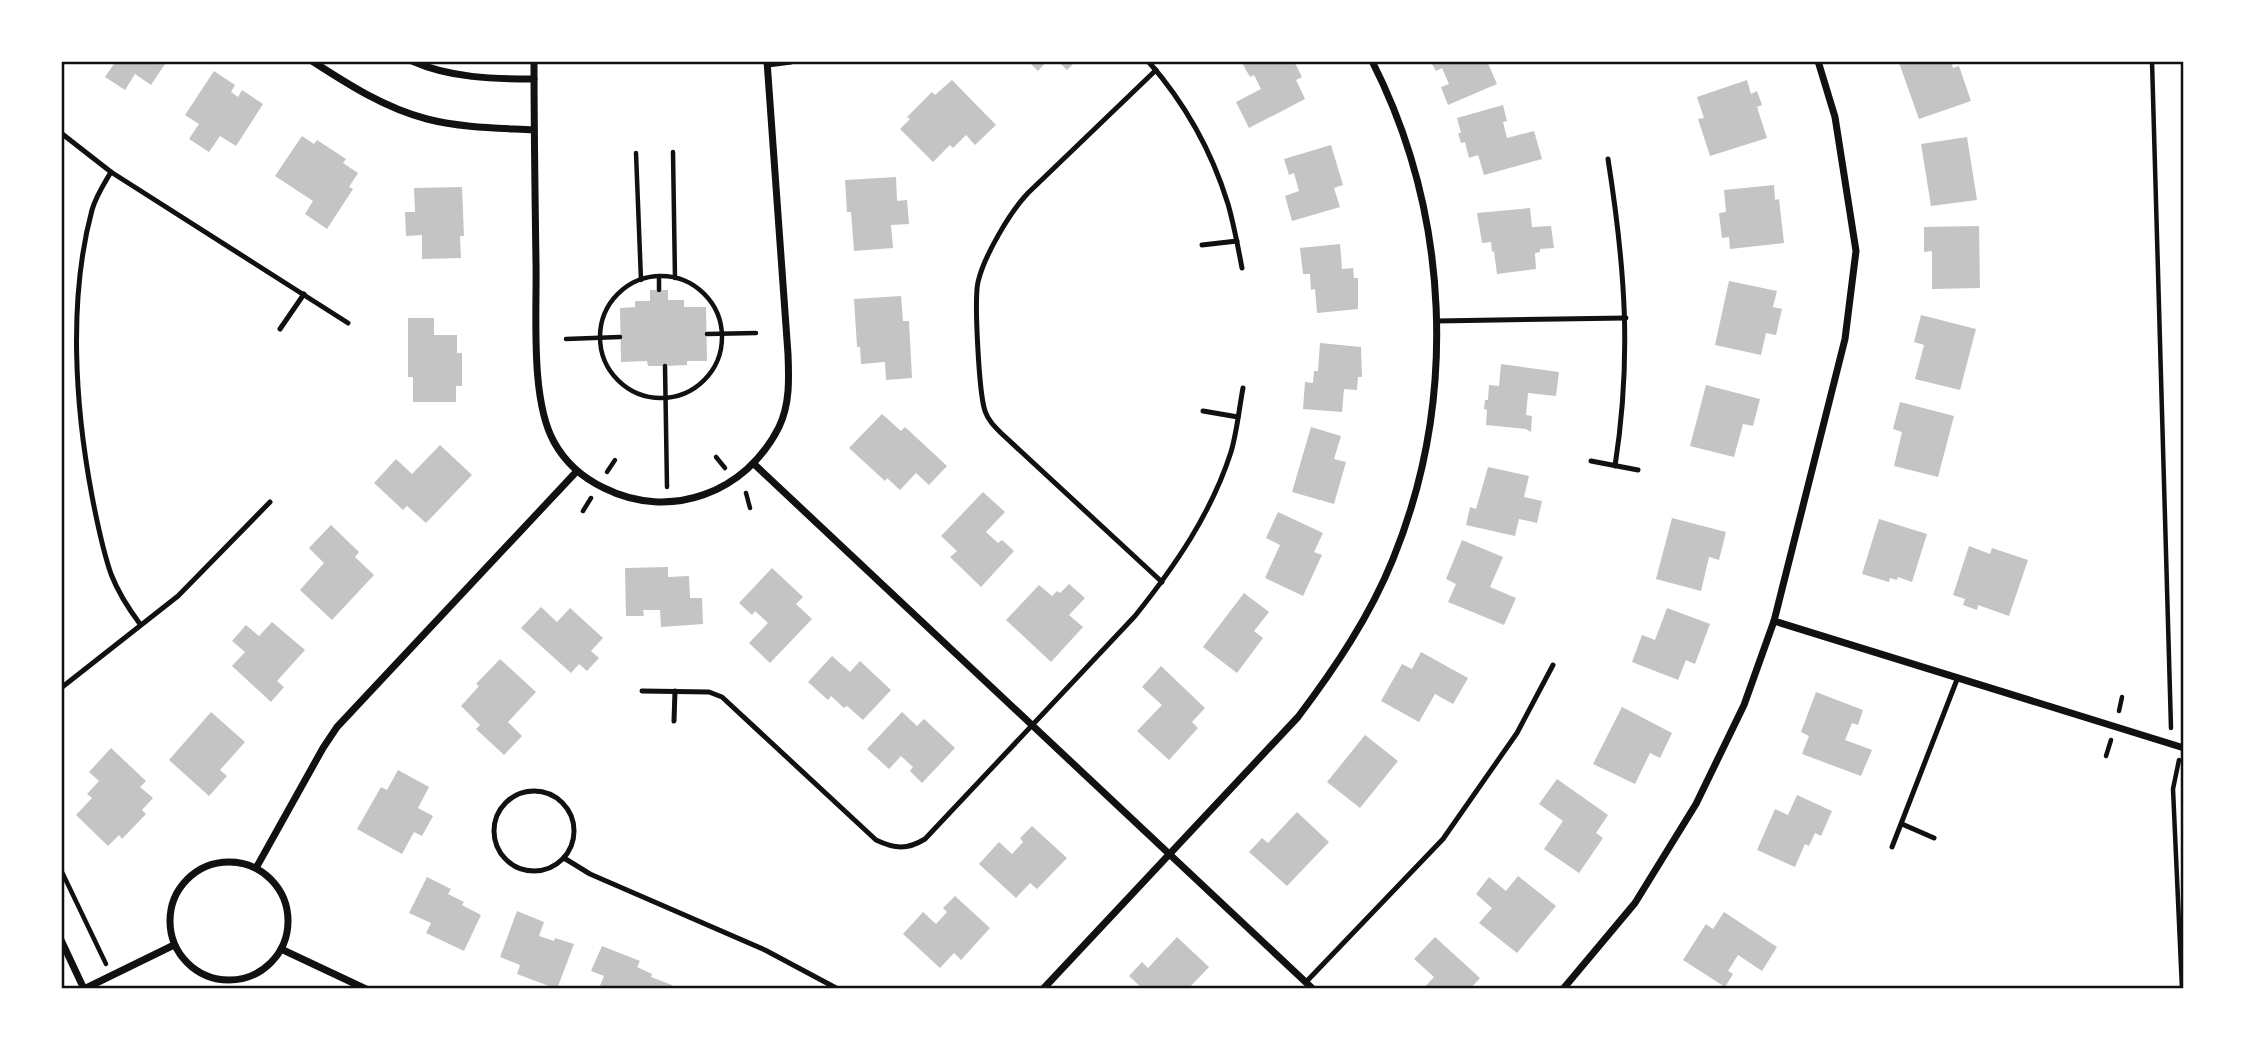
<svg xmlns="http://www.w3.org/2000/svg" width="2245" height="1050" font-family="Roboto,sans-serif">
<rect width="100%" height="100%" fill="#fff"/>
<g fill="#c4c4c4">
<polygon points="116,61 167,61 151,85 135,74 125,90 105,77"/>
<polygon points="1028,61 1047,61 1038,71"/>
<polygon points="1058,61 1076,61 1067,70"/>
<polygon points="1241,61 1294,61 1302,77 1296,80 1305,99 1249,128 1236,102 1261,89 1254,75 1250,77"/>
<polygon points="1430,61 1487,61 1497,84 1448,105 1441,87 1449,84 1442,68 1436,71"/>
<polygon points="1905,61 1951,61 1953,68 1959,66 1971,101 1919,119 1899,63"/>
<polygon points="214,71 235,85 231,92 238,97 242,90 263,104 236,146 220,136 209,152 189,139 199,124 185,115"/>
<polygon points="952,80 996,125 975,145 966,135 953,148 950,145 933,162 900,129 910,119 907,117 932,92 935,95"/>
<polygon points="1747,80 1751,94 1757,91 1762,105 1757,107 1767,138 1710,156 1698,119 1704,118 1697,97"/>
<polygon points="1503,105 1507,121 1503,122 1507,138 1534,131 1542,159 1484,175 1478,155 1469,158 1465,142 1461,143 1458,133 1461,133 1457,118"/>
<polygon points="302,136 314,144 317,140 346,159 343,163 358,173 349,187 353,189 327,229 305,214 313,201 275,176"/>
<polygon points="1967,137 1977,200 1931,206 1921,144"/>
<polygon points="1331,145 1343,185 1334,188 1340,207 1292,221 1285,196 1299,191 1294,173 1289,175 1284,159"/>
<polygon points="896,177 897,201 907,200 909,224 891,225 893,248 854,251 851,212 847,212 845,180"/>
<polygon points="1774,185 1775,200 1779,199 1784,243 1730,249 1729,237 1722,238 1719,213 1726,212 1724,190"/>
<polygon points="462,187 464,236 460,236 461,258 422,259 422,235 406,236 405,212 415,212 414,188"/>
<polygon points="1530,208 1532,227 1551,226 1554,248 1540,249 1540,252 1535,253 1536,269 1497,274 1494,251 1492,252 1491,242 1482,243 1477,213"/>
<polygon points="1979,226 1980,288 1932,289 1932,251 1924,252 1924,227"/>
<polygon points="1340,244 1342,269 1353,268 1354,278 1358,278 1358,309 1317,313 1315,289 1311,290 1310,274 1303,274 1300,248"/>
<polygon points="1729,281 1777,291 1773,307 1782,309 1776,335 1766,333 1761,355 1715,345"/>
<polygon points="650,290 668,290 668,300 684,300 684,307 706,307 707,361 687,361 687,365 665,366 648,366 647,361 621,362 620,308 635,307 635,301 650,301"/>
<polygon points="901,296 903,321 909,321 912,378 886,380 885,362 861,364 860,347 857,347 854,299"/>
<polygon points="1921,315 1976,329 1960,390 1915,379 1924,345 1914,342"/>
<polygon points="408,318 434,318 434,335 457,335 457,353 462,353 462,386 456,386 456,402 413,402 413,377 408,377"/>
<polygon points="1320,343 1361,347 1362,377 1358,377 1357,390 1344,389 1342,412 1303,409 1305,382 1313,383 1314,371 1318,371"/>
<polygon points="1501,364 1559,372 1556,396 1528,393 1526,415 1532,416 1531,432 1526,429 1486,425 1487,410 1484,409 1485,400 1488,400 1489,385 1499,386"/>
<polygon points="1706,385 1760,399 1753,426 1743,424 1734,457 1690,446"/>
<polygon points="1900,402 1954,416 1938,477 1894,466 1902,432 1893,429"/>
<polygon points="882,414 901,431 905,427 947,466 929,485 916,473 900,490 887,478 885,481 849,448"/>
<polygon points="1311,427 1341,436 1334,459 1346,462 1334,504 1292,492"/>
<polygon points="440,445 472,475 426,523 407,506 403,510 374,483 396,459 412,474"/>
<polygon points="1488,467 1529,476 1524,497 1542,501 1537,523 1519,519 1515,536 1466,525 1470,507 1476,509"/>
<polygon points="983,492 1005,512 986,532 998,543 1002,540 1014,551 981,587 950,557 957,551 941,536"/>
<polygon points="1278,512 1323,533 1314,552 1322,555 1303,596 1265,578 1280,545 1266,538"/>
<polygon points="1672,518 1726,532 1719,560 1709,557 1701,591 1656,579"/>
<polygon points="1879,519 1927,534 1912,582 1898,577 1897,580 1890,578 1889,582 1862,574"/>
<polygon points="331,525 359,552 355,557 374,575 332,620 300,590 324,563 309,548"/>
<polygon points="1462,540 1503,557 1490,587 1516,598 1504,625 1448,602 1456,584 1446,579"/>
<polygon points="1969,546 1990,554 1992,548 2028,560 2009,616 1978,605 1977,610 1963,605 1965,599 1953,595"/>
<polygon points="668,567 668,577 689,576 690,598 702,598 703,624 661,627 660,610 643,610 644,616 626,616 625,568"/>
<polygon points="772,568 803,597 796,604 812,619 770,663 749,643 768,623 755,611 752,615 739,603"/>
<polygon points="1069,584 1085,598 1069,615 1083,627 1051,662 1006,620 1039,585 1052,596 1057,591 1060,593"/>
<polygon points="1244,593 1269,612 1254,631 1263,638 1237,673 1203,647"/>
<polygon points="541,607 557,622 570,608 603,638 591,651 599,658 587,671 579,664 571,673 521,628"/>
<polygon points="1667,608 1710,624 1695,664 1686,660 1678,680 1632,662 1642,635 1655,640"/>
<polygon points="272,622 305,650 277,681 284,687 271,702 232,666 245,652 232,641 246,625 259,636"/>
<polygon points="1421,652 1468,678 1453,704 1435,694 1419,722 1381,701 1402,664 1412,669"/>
<polygon points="832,656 850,672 860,661 891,690 863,720 847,706 844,708 831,696 828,700 808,682"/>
<polygon points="500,659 536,692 508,722 522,736 504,755 476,729 480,725 461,706 479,686 476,684"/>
<polygon points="1161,666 1205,708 1192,722 1198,728 1169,760 1137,731 1162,705 1142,687"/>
<polygon points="1816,692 1863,710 1858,725 1852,723 1845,740 1872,750 1861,776 1802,754 1809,736 1801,732"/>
<polygon points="1622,707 1672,733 1660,758 1650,753 1635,784 1593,764"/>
<polygon points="211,712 245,742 220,770 227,776 209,796 169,760"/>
<polygon points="902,712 917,726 924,719 955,748 922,783 910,771 913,767 901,756 889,769 867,749"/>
<polygon points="1365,735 1398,761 1360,808 1327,782"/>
<polygon points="111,748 146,781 140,787 153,798 142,810 146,814 122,839 119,835 108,846 76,815 92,798 87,794 99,781 89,772"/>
<polygon points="398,770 429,787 418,808 433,816 422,836 414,832 402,854 357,829 381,787 387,790"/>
<polygon points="1557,779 1608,815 1596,833 1603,838 1579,873 1544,849 1563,821 1539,804"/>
<polygon points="1797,795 1832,811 1821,836 1815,833 1809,846 1805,844 1795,867 1757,850 1775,809 1788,815"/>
<polygon points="1297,812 1329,842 1287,886 1249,852 1262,838 1268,843"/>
<polygon points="1032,826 1067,858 1037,889 1030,883 1016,898 979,864 999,842 1012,854 1023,842 1020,838"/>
<polygon points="1518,876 1556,906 1517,953 1479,923 1492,908 1476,894 1489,877 1506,891"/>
<polygon points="427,877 451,889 448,894 464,902 462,905 481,915 464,951 426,933 431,923 409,913"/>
<polygon points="955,896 990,928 961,960 954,953 940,968 903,934 923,912 936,924 947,912 943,908"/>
<polygon points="517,911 544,922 539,936 554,941 555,938 574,944 557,989 517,974 520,965 500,957"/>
<polygon points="1724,912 1777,947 1762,971 1738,955 1728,971 1733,974 1725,987 1683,960 1706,924 1713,929"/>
<polygon points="1177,937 1209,967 1188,989 1143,989 1129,976 1142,962 1148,968"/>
<polygon points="1435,937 1480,978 1470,989 1423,989 1434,977 1414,959"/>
<polygon points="602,946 640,961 637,967 652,974 651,977 672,985 671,989 599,988 604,976 591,971"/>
</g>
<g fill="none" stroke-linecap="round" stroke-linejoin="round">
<g stroke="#111" stroke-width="4.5">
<polyline points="2152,61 2171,728"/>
<polyline points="673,152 675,278"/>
<polyline points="636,153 641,280"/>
<polyline points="659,276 659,290"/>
<circle cx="661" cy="337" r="61"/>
<polyline points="707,334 756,333"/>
<polyline points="566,339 620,337"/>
<polyline points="665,366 667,487"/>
<polyline points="716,457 725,468"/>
<polyline points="607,472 615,460"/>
<polyline points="746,493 750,508"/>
<polyline points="583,511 591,498"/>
<polyline points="2119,711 2122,697"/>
<polyline points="2106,756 2111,740"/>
<polyline points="2179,760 2173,789 2182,989"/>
<polyline points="61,870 106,964"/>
</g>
<g stroke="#111" stroke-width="5">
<path d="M1148,61c36,41 64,91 80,143 6,21 10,43 14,64"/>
<path d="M1156,70l-128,123c-18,19 -44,63 -50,89 -4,18 1,111 7,129 3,9 9,15 16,22l161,149"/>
<polyline points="61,133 111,172 348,323"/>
<path d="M1608,159c17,108 24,198 7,307"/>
<path d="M111,172c-7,12 -15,24 -19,38 -24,89 -17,196 0,286 5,26 10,52 19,78 7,18 17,34 29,50"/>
<polyline points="1202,245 1237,241"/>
<polyline points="1437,321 1626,318"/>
<polyline points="280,329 304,294"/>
<polyline points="1203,411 1238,417"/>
<polyline points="1591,461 1638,470"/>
<polyline points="61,688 178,596 270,502"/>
<path d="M642,691l67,1 13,5 154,143c19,9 31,10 49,-1l210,-223c40,-50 76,-102 96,-164 6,-20 8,-43 12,-64"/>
<polyline points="674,721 675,691"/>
<circle cx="534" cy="831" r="40"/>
<polyline points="1902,824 1934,838"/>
<polyline points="1892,847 1958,677"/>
<polyline points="564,858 590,874 765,950 838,989"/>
<polyline points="1306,982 1443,839 1517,733 1553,665"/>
</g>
<g stroke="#111" stroke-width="7">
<path d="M312,61c37,24 73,47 115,58 35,9 72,9 107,11"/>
<path d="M412,61c38,17 81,18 122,18"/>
<path d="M534,61c0,68 1,135 2,202 1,50 -6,136 18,179 11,20 29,36 50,46 66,33 142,5 175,-61 11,-23 10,-48 9,-73l-21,-293"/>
<polyline points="768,64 791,61"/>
<polyline points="754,464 1313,989"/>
<polyline points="1774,621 2184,748"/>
<circle cx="229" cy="921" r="59"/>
<polyline points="256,868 323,748 337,727 577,471"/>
<polyline points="61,940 84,989"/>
<polyline points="281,949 366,989"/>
<polyline points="84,989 174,945"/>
<path d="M1043,989l255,-272c37,-49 72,-101 95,-158 65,-160 57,-344 -21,-498"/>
<polyline points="1563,989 1635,903 1696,804 1744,705 1774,621 1845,339 1856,251 1835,117 1818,61"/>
</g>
</g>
<rect width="2245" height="1050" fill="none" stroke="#ffffff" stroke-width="126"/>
<rect x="63" y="63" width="2119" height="924" fill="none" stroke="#111" stroke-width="2.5"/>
</svg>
